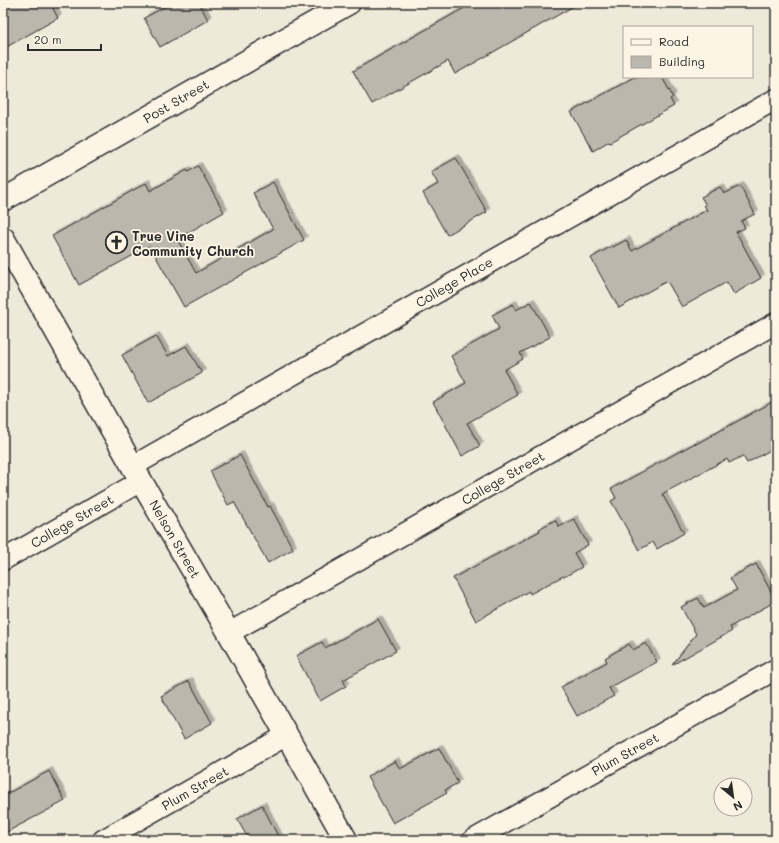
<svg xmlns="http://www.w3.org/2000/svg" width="779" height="843" font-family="Mali,sans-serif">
<defs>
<filter id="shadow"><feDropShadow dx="3.5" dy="-3.5" stdDeviation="0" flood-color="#0004"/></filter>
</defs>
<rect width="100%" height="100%" fill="#efe9da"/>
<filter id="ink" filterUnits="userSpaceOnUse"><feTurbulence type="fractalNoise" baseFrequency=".025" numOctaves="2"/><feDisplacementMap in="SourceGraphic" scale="8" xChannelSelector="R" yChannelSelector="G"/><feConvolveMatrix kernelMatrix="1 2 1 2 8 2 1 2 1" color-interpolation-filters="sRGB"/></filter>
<g filter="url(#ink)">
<g fill="#bcb7ac" stroke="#2b2b2b" filter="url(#shadow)">
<polygon points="3,3 50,3 58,18 3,49"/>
<polygon points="172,3 199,3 208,20 160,47 144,18"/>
<polygon points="473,3 579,3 455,74 448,61 372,104 353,71"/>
<polygon points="635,77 662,77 673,97 670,99 674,106 610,142 609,141 593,151 571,112"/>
<polygon points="456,158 487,212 447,235 423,193 438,184 431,172"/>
<polygon points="198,166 224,212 177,239 196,273 273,229 253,193 273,182 304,240 184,307 150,246 79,285 52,236 146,183 150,191 187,170 188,172"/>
<polygon points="740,186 755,214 741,221 745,228 736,232 761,278 734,294 727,282 682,307 667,281 619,308 591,258 612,246 613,247 626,240 632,251 707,210 704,205 706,205 701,197 720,187 724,194"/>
<polygon points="531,302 550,337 520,353 523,359 504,370 518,395 467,423 480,446 462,456 433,402 466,383 451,356 499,329 492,315 513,304 516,310"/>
<polygon points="156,336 168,356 186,346 202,373 148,403 122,355"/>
<polygon points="776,400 776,447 747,463 743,456 729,463 727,459 662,494 684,533 657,549 653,542 639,550 611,501 616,498 611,489 695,443 696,444"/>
<polygon points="240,455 268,507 270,506 293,549 268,563 234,502 228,505 210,471"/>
<polygon points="574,519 588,545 574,553 582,567 564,577 563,576 530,594 529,591 476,621 453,578 540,531 539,529 555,520 559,527"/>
<polygon points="756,564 776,601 730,627 732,631 672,665 696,634 681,607 698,598 704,608 737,590 730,578"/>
<polygon points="378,619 396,651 343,680 346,686 320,701 296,656 322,642 325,648"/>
<polygon points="646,643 657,662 609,688 614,696 577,716 561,687 607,662 605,658 629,644 633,650"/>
<polygon points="189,681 212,723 184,739 161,696"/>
<polygon points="439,748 458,783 445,790 447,793 393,823 367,777 395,761 400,769"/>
<polygon points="49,771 65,801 3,834 3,796"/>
<polygon points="262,805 280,840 249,840 237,819"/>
</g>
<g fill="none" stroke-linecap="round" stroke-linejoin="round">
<defs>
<g id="minor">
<polyline points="133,466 776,99"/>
<polyline points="3,560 141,481"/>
<polyline points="229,633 776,323"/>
<polyline points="103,840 287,735"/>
<polyline points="473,840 776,669"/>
</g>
<polyline id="tertiary" points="3,238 141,481 229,633 346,840"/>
<polyline id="secondary" points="3,200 349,3"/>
</defs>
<use href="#minor" stroke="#2b2b2b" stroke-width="23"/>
<use href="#tertiary" stroke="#2b2b2b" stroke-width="25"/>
<use href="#secondary" stroke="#2b2b2b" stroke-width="25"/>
<use href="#minor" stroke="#fcf5e5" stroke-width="20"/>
<use href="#tertiary" stroke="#fcf5e5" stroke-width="22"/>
<use href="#secondary" stroke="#fcf5e5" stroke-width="22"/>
</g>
</g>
<defs>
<symbol id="church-ring" viewBox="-11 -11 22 22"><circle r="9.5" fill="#fcf5e5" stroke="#2b2b2b" stroke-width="1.5"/><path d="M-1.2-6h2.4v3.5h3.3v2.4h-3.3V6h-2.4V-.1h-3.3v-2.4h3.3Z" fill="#2b2b2b"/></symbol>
</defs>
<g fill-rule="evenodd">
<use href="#church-ring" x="104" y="230" width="25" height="25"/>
</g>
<g text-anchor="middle" stroke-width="3.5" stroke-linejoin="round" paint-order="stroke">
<g font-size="13" fill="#2b2b2b" stroke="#fcf5e5">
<text transform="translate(176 101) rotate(-30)" y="5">Post Street</text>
<text transform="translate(454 282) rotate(-30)" y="5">College Place</text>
<text transform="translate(503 478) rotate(-30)" y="5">College Street</text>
<text transform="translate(72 521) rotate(-30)" y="5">College Street</text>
<text transform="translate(175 539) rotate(60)" y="5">Nelson Street</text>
<text transform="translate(625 754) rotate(-29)" y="5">Plum Street</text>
<text transform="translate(195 788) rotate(-30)" y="5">Plum Street</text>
</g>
<g font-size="13" font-weight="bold" fill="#2b2b2b" stroke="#fcf5e5" text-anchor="start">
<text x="132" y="241">True Vine<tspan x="132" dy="15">Community Church</tspan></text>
</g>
</g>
<rect width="779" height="843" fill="none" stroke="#fcf5e5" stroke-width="16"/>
<rect x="8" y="8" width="763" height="827" fill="none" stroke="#2b2b2b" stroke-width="1.5" filter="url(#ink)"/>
<rect x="623" y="26" width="130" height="52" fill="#fcf5e5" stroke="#a8a49b"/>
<rect x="631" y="39" width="20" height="6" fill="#fcf5e5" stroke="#a8a49b"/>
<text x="659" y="46" font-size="12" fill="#2b2b2b">Road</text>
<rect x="631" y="56" width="20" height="12" fill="#bcb7ac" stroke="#a8a49b"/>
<text x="659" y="66" font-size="12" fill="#2b2b2b">Building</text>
<g transform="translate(733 797) rotate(151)"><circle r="19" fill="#fcf5e5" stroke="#a8a49b"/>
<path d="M0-3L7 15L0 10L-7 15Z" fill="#2b2b2b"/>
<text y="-6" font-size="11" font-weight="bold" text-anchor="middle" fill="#2b2b2b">N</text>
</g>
<path d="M28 44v6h73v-6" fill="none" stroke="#2b2b2b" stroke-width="2"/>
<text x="34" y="44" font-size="12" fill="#2b2b2b" stroke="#fcf5e5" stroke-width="3" paint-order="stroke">20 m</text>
</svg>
